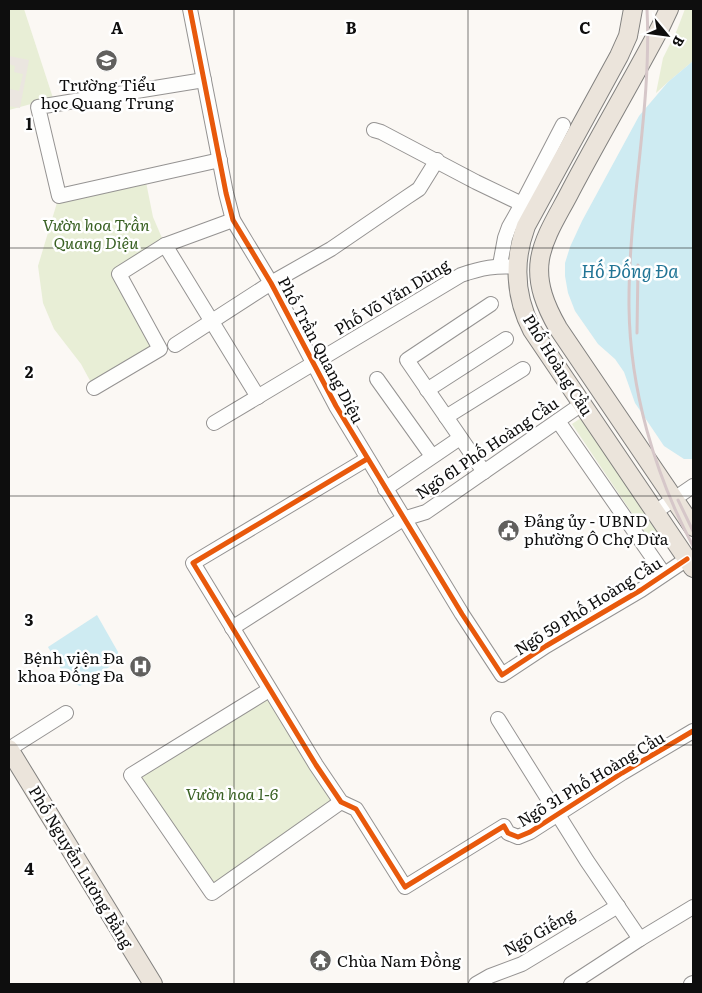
<svg xmlns="http://www.w3.org/2000/svg" width="702" height="993" font-family="Literata,serif">
<rect width="100%" height="100%" fill="#fbf8f4"/>
<g fill="#e8eed6">
<polygon points="9,9 24,9 53,98 9,110"/>
<polygon points="685,9 693,9 693,61 668,82 656,93 663,58 677,30"/>
<polygon points="145,177 153,217 165,245 119,274 160,349 94,388 81,364 54,329 43,303 38,266 59,196"/>
<polygon points="581,418 663,541 654,546 572,424"/>
<polygon points="266,695 336,804 212,889 137,776"/>
</g>
<polygon fill="#ebe6e0" points="9,56 29,60 20,108 9,106 10,89 19,91 23,74 14,72 15,66 9,64"/>
<g fill="#ceebf2">
<polygon points="693,61 693,459 684,459 664,446 635,403 624,372 615,359 598,344 575,311 568,293 565,276 565,263 570,247 582,221 639,116 668,82"/>
<polygon points="97,615 118,652 117,662 80,686 68,681 48,647"/>
</g>
<g fill="none" stroke-linecap="round" stroke-linejoin="round">
<defs>
<g id="minor">
<polyline points="190,9 226,193 233,220 271,283 336,406 462,614 502,675 546,646 641,590 687,559"/>
<polyline points="204,80 38,107 59,196 220,160"/>
<polyline points="374,130 381,132 476,182 522,204"/>
<polyline points="165,245 258,397"/>
<polyline points="500,265 505,238 509,227 522,204 563,125"/>
<polyline points="175,345 271,283 331,249 407,197 419,189 437,160"/>
<polyline points="377,379 432,456"/>
<polyline points="94,388 160,349 119,274 165,245 233,220"/>
<polyline points="427,390 506,339"/>
<polyline points="446,417 523,369"/>
<polyline points="558,421 664,574"/>
<path d="M214,423l247,-148c20,-7 36,-10 56,-8"/>
<polyline points="367,459 193,563 316,765 341,802 356,809 405,887 504,826 508,833 518,837 530,832 622,773 693,731"/>
<polyline points="484,472 407,360 491,304"/>
<polyline points="385,489 460,438"/>
<polyline points="655,512 693,486"/>
<polyline points="232,628 403,519 426,512 582,404"/>
<polyline points="269,690 131,775 212,893 341,802"/>
<polyline points="498,719 587,861 640,939"/>
<polyline points="9,749 66,713"/>
<polyline points="476,984 490,976 522,964 618,906"/>
<polyline points="571,984 640,939 693,907"/>
<polyline points="691,984 693,983"/>
</g>
<g id="major">
<path d="M633,9l-5,27 -9,20 -93,170c-13,35 -11,71 6,104l161,238"/>
<path d="M669,9l-8,17c-29,55 -61,109 -90,164 -11,22 -27,45 -31,69 -4,25 6,48 18,69l135,199"/>
<polyline points="9,749 153,984"/>
</g>
</defs>
<use href="#minor" stroke="#959392" stroke-width="16"/>
<use href="#major" stroke="#82817f" stroke-width="20"/>
<use href="#minor" stroke="#fefefd" stroke-width="14"/>
<use href="#major" stroke="#ebe4db" stroke-width="18"/>
<g stroke="#d6c7c9" stroke-width="3">
<path d="M647,9c5,99 -19,198 -18,298 1,82 25,166 64,239"/>
<polyline points="637,333 638,265"/>
<polyline points="678,500 693,531"/>
</g>
<defs>
<g id="cycleway">
<polyline points="190,9 226,193 233,220 271,283 336,406 462,614 502,675 546,646 641,590 687,559"/>
<polyline points="367,459 193,563 316,765 341,802 356,809 405,887 504,826 508,833 518,837 530,832 622,773 693,731"/>
</g>
</defs>
<use href="#cycleway" stroke="#fff" stroke-width="8"/>
<use href="#cycleway" stroke="#e8590c" stroke-width="5"/>
</g>
<path fill="none" stroke="#0e0e0e" stroke-width="1" stroke-opacity="0.55" d="M234,9v975M468,9v975M9,248h684M9,496h684M9,745h684"/>
<defs>
<symbol id="school-disc" viewBox="-11 -11 22 22"><circle r="9.5" fill="#61605e" stroke="#fff"/><path d="M0-5L7-2L0 1L-7-2ZM-4 1L0 2.5L4 1V4Q0 6-4 4Z" fill="#fff"/></symbol>
<symbol id="civic-disc" viewBox="-11 -11 22 22"><circle r="9.5" fill="#61605e" stroke="#fff"/><path d="M-.6-6.5H3V-4.5H.6V-3L4-1V1h2V6H-6V1h2V-1L-.6-3ZM-1.2 2.5V6h2.4V2.5Z" fill="#fff"/></symbol>
<symbol id="hospital-disc" viewBox="-11 -11 22 22"><circle r="9.5" fill="#61605e" stroke="#fff"/><path d="M-5-5h3v3.5h4V-5h3V5h-3V1.5h-4V5h-3Z" fill="#fff"/></symbol>
<symbol id="temple-disc" viewBox="-11 -11 22 22"><circle r="9.5" fill="#61605e" stroke="#fff"/><path d="M0-6L5-2H3V0L6.5 2.5H4V6H1.5V3h-3V6H-4V2.5H-6.5L-3 0V-2H-5Z" fill="#fff"/></symbol>
</defs>
<g fill-rule="evenodd">
<use href="#school-disc" x="94" y="48" width="25" height="25"/>
<use href="#civic-disc" x="496" y="518" width="25" height="25"/>
<use href="#hospital-disc" x="128" y="654" width="25" height="25"/>
<use href="#temple-disc" x="308" y="948" width="25" height="25"/>
</g>
<g text-anchor="middle" stroke-width="5" stroke-linejoin="round" paint-order="stroke">
<g font-size="16" fill="#0e0e0e" stroke="#fff" text-anchor="start">
<text x="107" y="91" text-anchor="middle">Trường Tiểu<tspan x="107" dy="18">học Quang Trung</tspan></text>
<text x="524" y="527">Đảng ủy - UBND<tspan x="524" dy="18">phường Ô Chợ Dừa</tspan></text>
<text x="124" y="664" text-anchor="end">Bệnh viện Đa<tspan x="124" dy="18">khoa Đống Đa</tspan></text>
<text x="337" y="967">Chùa Nam Đồng</text>
</g>
<g font-size="16" font-style="italic" fill="#3a6124" stroke="#fff">
<text x="96" y="231">Vườn hoa Trần<tspan x="96" dy="18">Quang Diệu</tspan></text>
<text x="232" y="800">Vườn hoa 1-6</text>
</g>
<g font-size="16" fill="#0e0e0e" stroke="#fff">
<text transform="translate(392 297) rotate(-31)" y="6">Phố Võ Văn Dũng</text>
<text transform="translate(321 350) rotate(62)" y="6">Phố Trần Quang Diệu</text>
<text transform="translate(558 365) rotate(58)" y="6">Phố Hoàng Cầu</text>
<text transform="translate(487 448) rotate(-34)" y="6">Ngõ 61 Phố Hoàng Cầu</text>
<text transform="translate(588 606) rotate(-32)" y="6">Ngõ 59 Phố Hoàng Cầu</text>
<text transform="translate(591 779) rotate(-31)" y="6">Ngõ 31 Phố Hoàng Cầu</text>
<text transform="translate(81 867) rotate(59)" y="6">Phố Nguyễn Lương Bằng</text>
<text transform="translate(539 932) rotate(-29)" y="6">Ngõ Giếng</text>
</g>
<g font-size="18" font-style="italic" fill="#227596" stroke="#fff">
<text x="630" y="278">Hố Đống Đa</text>
</g>
</g>
<g font-size="16" text-anchor="middle" font-weight="bold" fill="#0e0e0e" stroke="#fff" stroke-width="5" stroke-linejoin="round" paint-order="stroke">
<text x="117" y="34">A</text>
<text x="351" y="34">B</text>
<text x="585" y="34">C</text>
<text x="29" y="130">1</text>
<text x="29" y="378">2</text>
<text x="29" y="626">3</text>
<text x="29" y="875">4</text>
</g>
<rect width="702" height="993" fill="none" stroke="#0e0e0e" stroke-width="20"/>
<g transform="translate(667 35) rotate(119)" stroke="#ffffff" stroke-width="4" paint-order="stroke">
<path d="M0-4L9 19L0 12L-9 19Z" fill="#0e0e0e"/>
<text y="-8" font-size="14" font-weight="bold" text-anchor="middle" fill="#0e0e0e">B</text>
</g>
</svg>
